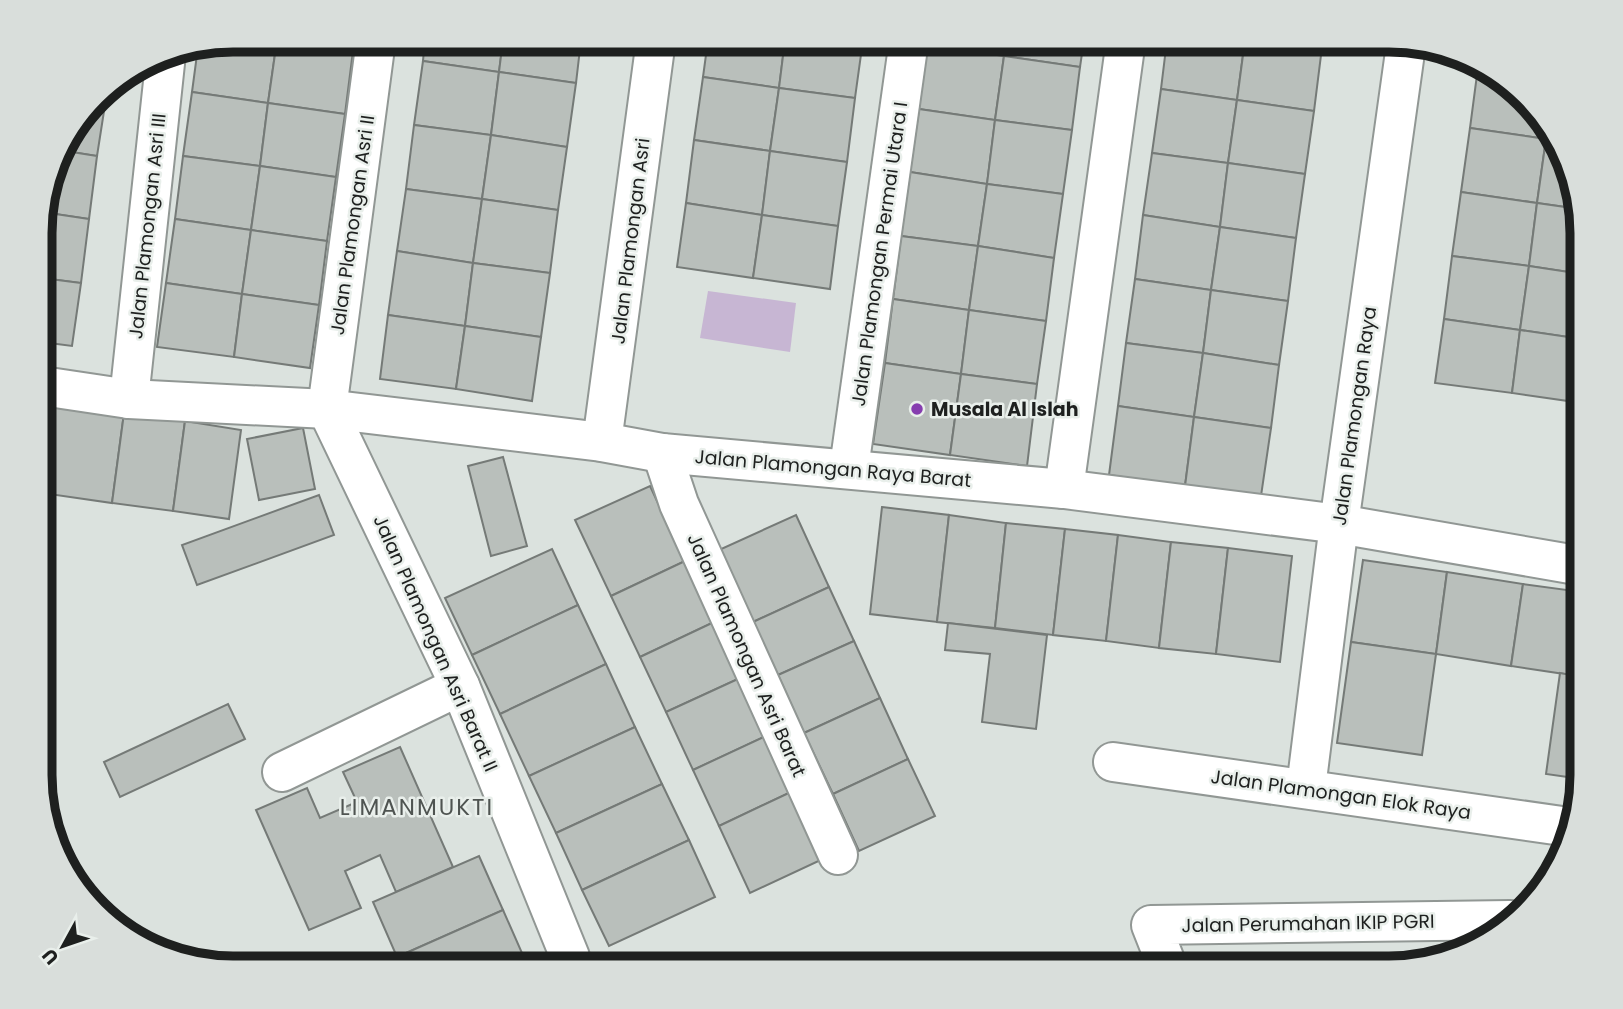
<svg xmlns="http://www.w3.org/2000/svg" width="1623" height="1009" font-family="Poppins,sans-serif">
<rect width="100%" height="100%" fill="#dbe2de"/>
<polygon fill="#c7b6d3" points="708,291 796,303 790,352 700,338"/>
<g fill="#b9bfbb" stroke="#757a77" stroke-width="2">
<polygon points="233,40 277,40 268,103 192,92 198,47"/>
<polygon points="277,40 353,51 345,114 268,103"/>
<polygon points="282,40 354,40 353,51"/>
<polygon points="425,40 503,40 499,72 423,61"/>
<polygon points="503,40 581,40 576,83 499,72"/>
<polygon points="708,40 785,40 779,88 703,77"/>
<polygon points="785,40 863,40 855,98 779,88"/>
<polygon points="928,40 1006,40 1004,56 927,45"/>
<polygon points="1006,40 1084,40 1080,67 1004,56"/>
<polygon points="1167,40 1245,40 1237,100 1161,89"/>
<polygon points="1245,40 1275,40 1322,47 1314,111 1237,100"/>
<polygon points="1275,40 1323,40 1322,47"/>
<polygon points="927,45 1004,56 995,120 919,109"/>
<polygon points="1004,56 1080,67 1072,130 995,120"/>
<polygon points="423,61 499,72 491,135 414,125"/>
<polygon points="1478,67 1497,73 1548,127 1546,139 1470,128"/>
<polygon points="499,72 576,83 567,147 491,135"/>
<polygon points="703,77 779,88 770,151 694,140"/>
<polygon points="779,88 855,98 847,162 770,151"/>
<polygon points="1161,89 1237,100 1228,163 1152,153"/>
<polygon points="103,92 107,92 97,156 59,150"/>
<polygon points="192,92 268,103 260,166 183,156"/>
<polygon points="1237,100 1314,111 1305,174 1228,163"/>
<polygon points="268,103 345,114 336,177 260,166"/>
<polygon points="919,109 995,120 987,184 910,172"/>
<polygon points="995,120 1072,130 1063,194 987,184"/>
<polygon points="414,125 491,135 482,199 406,189"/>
<polygon points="1548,127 1557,136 1558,141 1546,139"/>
<polygon points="1470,128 1546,139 1537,203 1461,192"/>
<polygon points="491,135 567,147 558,210 482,199"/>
<polygon points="1546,139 1558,141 1579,209 1537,203"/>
<polygon points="694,140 770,151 762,215 686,203"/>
<polygon points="59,150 97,156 89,219 42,212"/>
<polygon points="770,151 847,162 838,226 762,215"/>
<polygon points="1152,153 1228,163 1220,227 1143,215"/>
<polygon points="183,156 260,166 251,230 175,219"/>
<polygon points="1228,163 1305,174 1296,238 1220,227"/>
<polygon points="260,166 336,177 327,241 251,230"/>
<polygon points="910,172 987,184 978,246 901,236"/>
<polygon points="987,184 1063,194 1054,258 978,246"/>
<polygon points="406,189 482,199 473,263 397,251"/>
<polygon points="1461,192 1537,203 1529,266 1452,256"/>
<polygon points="482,199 558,210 550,273 473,263"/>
<polygon points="686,203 762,215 753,278 677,267"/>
<polygon points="1537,203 1579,209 1582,220 1582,274 1529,266"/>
<polygon points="42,212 89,219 81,283 42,278"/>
<polygon points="762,215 838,226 830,289 753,278"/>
<polygon points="1143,215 1220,227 1211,290 1135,279"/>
<polygon points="175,219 251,230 242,294 166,283"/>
<polygon points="1220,227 1296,238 1288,301 1211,290"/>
<polygon points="251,230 327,241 319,305 242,294"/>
<polygon points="901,236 978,246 969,310 893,299"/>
<polygon points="978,246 1054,258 1046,321 969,310"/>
<polygon points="397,251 473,263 465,326 388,315"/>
<polygon points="1452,256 1529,266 1520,330 1444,319"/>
<polygon points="473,263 550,273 541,337 465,326"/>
<polygon points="1529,266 1582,274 1582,339 1520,330"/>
<polygon points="42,278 81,283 72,346 42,342"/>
<polygon points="1135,279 1211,290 1203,353 1126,343"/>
<polygon points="166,283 242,294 234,357 157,347"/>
<polygon points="1211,290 1288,301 1279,365 1203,353"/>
<polygon points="242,294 319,305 310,368 234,357"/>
<polygon points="893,299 969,310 961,374 885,363"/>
<polygon points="969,310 1046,321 1037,384 961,374"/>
<polygon points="388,315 465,326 456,389 380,379"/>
<polygon points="1444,319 1520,330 1512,393 1435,383"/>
<polygon points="465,326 541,337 532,401 456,389"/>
<polygon points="1520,330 1582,339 1582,403 1512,393"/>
<polygon points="1126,343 1203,353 1194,417 1118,406"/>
<polygon points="1203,353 1279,365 1271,428 1194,417"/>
<polygon points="885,363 961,374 950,455 873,444"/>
<polygon points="961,374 1037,384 1027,466 950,455"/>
<polygon points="42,401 49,402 42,456"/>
<polygon points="49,402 124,413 112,503 42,493 42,456"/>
<polygon points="1118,406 1194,417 1185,486 1109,475"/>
<polygon points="124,413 185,421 173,511 112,503"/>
<polygon points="1194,417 1271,428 1261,496 1185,486"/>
<polygon points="185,421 241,430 229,519 173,511"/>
<polygon points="303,428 315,489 259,500 247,439"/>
<polygon points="503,457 527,546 491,556 468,466"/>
<polygon points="650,486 685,561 611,596 575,520"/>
<polygon points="319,495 334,535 197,585 182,545"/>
<polygon points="882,507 949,515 937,622 870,614"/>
<polygon points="796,515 829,587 753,622 719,550"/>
<polygon points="949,515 1006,523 995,628 937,622"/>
<polygon points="1006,523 1065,529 1053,635 995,628"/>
<polygon points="1065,529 1118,535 1106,641 1053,635"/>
<polygon points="1118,535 1171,542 1159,648 1106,641"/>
<polygon points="1171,542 1228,548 1216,654 1159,648"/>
<polygon points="1228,548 1292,556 1280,662 1216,654"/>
<polygon points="552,549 578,605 472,655 445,598"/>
<polygon points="1363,560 1447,572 1436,654 1351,642"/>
<polygon points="685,561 714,622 640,657 611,596"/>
<polygon points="1447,572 1523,584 1511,666 1436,654"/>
<polygon points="1523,584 1582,592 1582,646 1578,676 1511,666"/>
<polygon points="829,587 854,641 778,675 753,622"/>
<polygon points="578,605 606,664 500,714 472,655"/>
<polygon points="714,622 740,678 666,712 640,657"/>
<polygon points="948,623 1047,635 1036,729 982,722 990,654 945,650"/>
<polygon points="854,641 880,698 804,733 778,675"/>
<polygon points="1351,642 1436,654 1422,755 1337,743"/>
<polygon points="606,664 635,727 529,776 500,714"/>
<polygon points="1560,673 1582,677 1582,779 1546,774"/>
<polygon points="740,678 768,735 693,770 666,712"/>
<polygon points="880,698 908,759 833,794 804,733"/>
<polygon points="228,704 245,739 120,797 104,762"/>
<polygon points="635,727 662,784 556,833 529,776"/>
<polygon points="768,735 793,791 719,826 693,770"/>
<polygon points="400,747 453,867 396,892 380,855 345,871 361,908 309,930 256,810 307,788 320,818 357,802 343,772"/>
<polygon points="908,759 935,816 859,851 833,794"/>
<polygon points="662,784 689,840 582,890 556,833"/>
<polygon points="793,791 825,858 750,893 719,826"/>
<polygon points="689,840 715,897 609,946 582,890"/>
<polygon points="479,856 503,910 397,957 373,902"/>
<polygon points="503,910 529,969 402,969 397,957"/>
<polygon points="1455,952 1430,960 1430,953"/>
<polygon points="1384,953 1384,968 1346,968 1346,954"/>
<polygon points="1384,953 1430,953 1430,960 1402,968 1384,968"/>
<polygon points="1304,954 1346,954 1346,968 1305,968"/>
</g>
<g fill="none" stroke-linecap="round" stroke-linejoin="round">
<defs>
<g id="minor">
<polyline points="42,386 129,399 327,409 602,442 662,453 1064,489 1339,524 1582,566"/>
<polyline points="129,399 166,54"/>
<polyline points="327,409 460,686 570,957"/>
<polyline points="327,409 376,40"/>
<polyline points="602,442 656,40"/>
<polyline points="662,453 679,504 838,855"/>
<polyline points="849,468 909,40"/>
<polyline points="1064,489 1126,40"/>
<polyline points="1113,762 1569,827"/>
<polyline points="282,772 460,686"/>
<polyline points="1306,788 1339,524 1406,45"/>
<polyline points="1168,968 1151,925 1510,920"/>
</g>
</defs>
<use href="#minor" stroke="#919794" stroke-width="42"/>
<use href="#minor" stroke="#fff" stroke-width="38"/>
</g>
<circle fill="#863daf" stroke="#e9efeb" stroke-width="2.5" cx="917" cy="409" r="7"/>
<g text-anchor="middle" stroke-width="5" stroke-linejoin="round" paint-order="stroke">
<g font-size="19" fill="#1e201f" stroke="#e9efeb">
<text transform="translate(352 225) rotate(-82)" y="7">Jalan Plamongan Asri II</text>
<text transform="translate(147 226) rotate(-84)" y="7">Jalan Plamongan Asri III</text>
<text transform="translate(630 241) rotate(-83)" y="7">Jalan Plamongan Asri</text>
<text transform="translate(879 254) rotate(-82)" y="7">Jalan Plamongan Permai Utara I</text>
<text transform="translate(1354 416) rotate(-82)" y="7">Jalan Plamongan Raya</text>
<text transform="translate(833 468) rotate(5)" y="7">Jalan Plamongan Raya Barat</text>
<text transform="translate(436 643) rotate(66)" y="7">Jalan Plamongan Asri Barat II</text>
<text transform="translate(747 655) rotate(66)" y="7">Jalan Plamongan Asri Barat</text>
<text transform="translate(1341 794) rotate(8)" y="7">Jalan Plamongan Elok Raya</text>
<text transform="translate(1308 923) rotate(-1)" y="7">Jalan Perumahan IKIP PGRI</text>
</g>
<g font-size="19" font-weight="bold" fill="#1e201f" stroke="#e9efeb" text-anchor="start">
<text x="931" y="416">Musala Al Islah</text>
</g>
<g font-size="23" letter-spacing="2" fill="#4f5451" stroke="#e9efeb">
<text x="417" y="815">LIMANMUKTI</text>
</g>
</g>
<path d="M0 0H1623V1009H0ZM233 52H1389A181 181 0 0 1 1570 233V775A181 181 0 0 1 1389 956H233A181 181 0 0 1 52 775V233A181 181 0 0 1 233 52Z" fill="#d9dedb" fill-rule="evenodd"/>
<path fill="none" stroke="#1e201f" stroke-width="9" d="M233 52H1389A181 181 0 0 1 1570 233V775A181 181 0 0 1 1389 956H233A181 181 0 0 1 52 775V233A181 181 0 0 1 233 52Z"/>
<g transform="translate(63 946) rotate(230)" stroke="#e9efeb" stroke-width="5" paint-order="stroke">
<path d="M0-5L12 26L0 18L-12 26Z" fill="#1e201f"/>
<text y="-10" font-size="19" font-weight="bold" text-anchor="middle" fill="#1e201f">U</text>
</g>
</svg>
